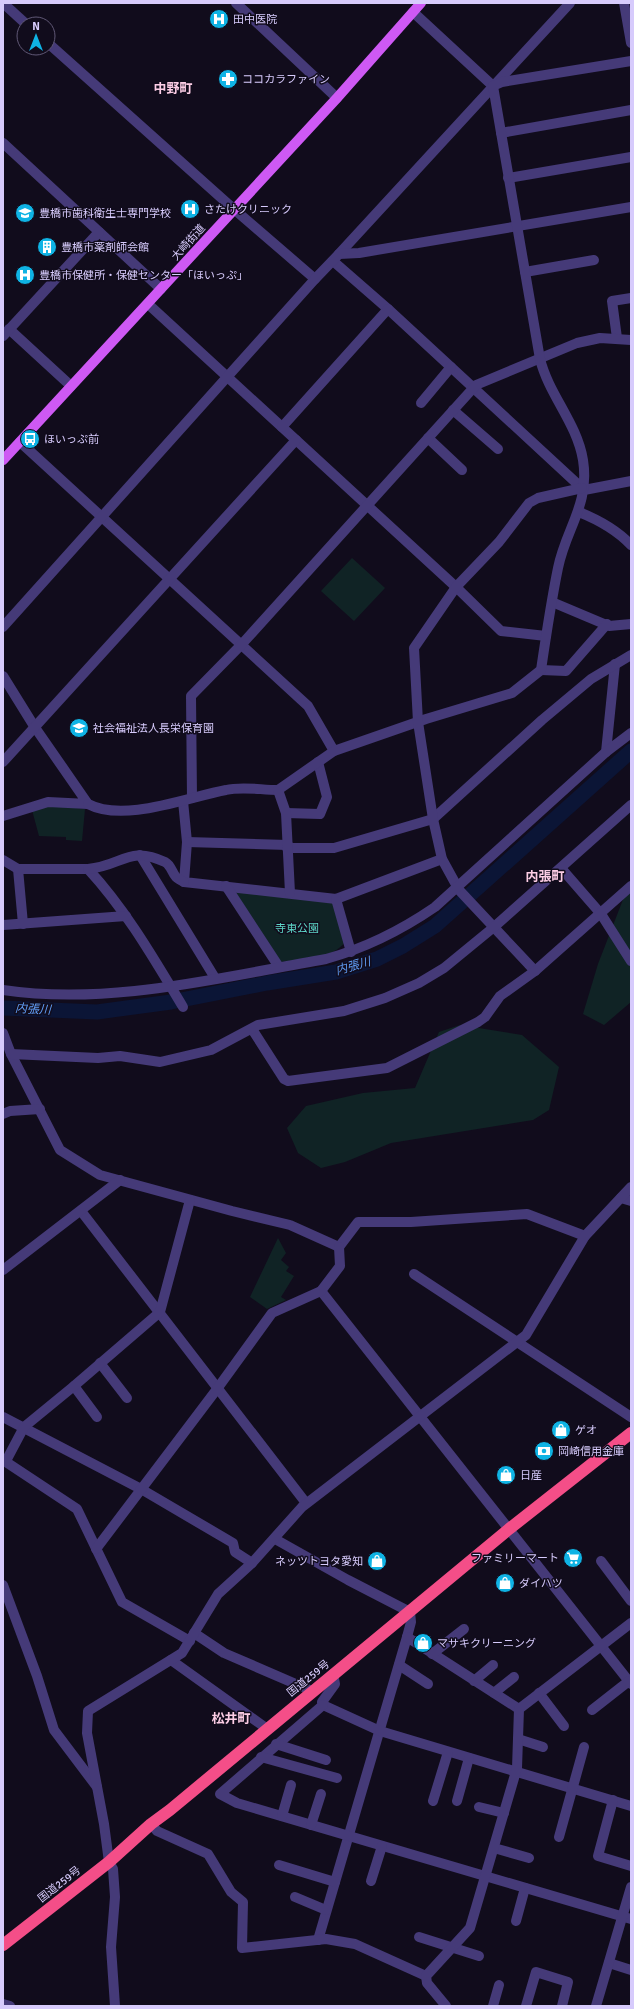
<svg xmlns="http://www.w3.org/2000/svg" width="634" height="2009" font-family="Signika,'Noto Sans JP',sans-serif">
<rect width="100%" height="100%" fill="#110c1c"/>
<g fill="#102325">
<polygon points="352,558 385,588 354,621 321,591"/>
<polygon points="48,805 85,809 82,841 66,840 66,837 39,836 32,810"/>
<polygon points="631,879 631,1002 604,1025 583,1014 598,964"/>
<path d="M238,891l93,10 3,4 11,37c-12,17 -44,17 -64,20l-45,-69z"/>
<polygon points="460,1025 522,1035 559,1067 549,1110 533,1120 391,1143 345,1162 321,1168 298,1153 287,1128 306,1106 363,1093 415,1088 439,1032"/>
<polygon points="278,1238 286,1253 281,1260 289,1267 286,1271 294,1276 281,1297 286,1300 267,1309 250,1297"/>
</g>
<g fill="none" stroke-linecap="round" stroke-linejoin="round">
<polyline stroke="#0b1536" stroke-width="15" points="3,1008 97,1012 171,1002 267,983 336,972 377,959 403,946 435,926 631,751"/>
<g stroke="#453a78" stroke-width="10">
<polyline points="3,3 26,24"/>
<polyline points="236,3 337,98"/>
<polyline points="624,3 631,43"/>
<polyline points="413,12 493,86"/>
<polyline points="48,43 227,203 315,279"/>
<polyline points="501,133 631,110"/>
<polyline points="3,143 161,289"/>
<polyline points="508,178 631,157"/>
<polyline points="339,254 570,3"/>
<polyline points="333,261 388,309 584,490 631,481"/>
<polyline points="525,272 594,260"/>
<polyline points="148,304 456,587 501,631 546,636"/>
<polyline points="9,329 71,386"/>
<polyline points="3,336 99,232"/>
<polyline points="617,338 612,301 631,298"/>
<polyline points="421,403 451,367"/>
<polyline points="453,410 498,449"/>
<polyline points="282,427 388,309"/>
<polyline points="428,438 462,470"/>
<polyline points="20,442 308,706 334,751"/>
<path d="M579,512c20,8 37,17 52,33"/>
<polyline points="552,602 609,626 631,624"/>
<polyline points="3,627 315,279 339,254 359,253 631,207"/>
<polyline points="541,670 566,671 607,624"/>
<polyline points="3,676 34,726 88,804 48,802 3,816"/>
<polyline points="606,752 615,664"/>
<polyline points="3,762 296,440"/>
<polyline points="192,798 191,696 242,644 476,385 577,343 600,338 631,340"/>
<polyline points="183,801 187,842 184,882 336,899 442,859"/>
<path d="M88,804c36,19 100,-7 138,-14 16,-4 35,0 52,0"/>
<polyline points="286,813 320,814 327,797 318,762"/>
<polyline points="187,842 288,845"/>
<polyline points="287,848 334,848 433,819 542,720 591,679 631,655"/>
<polyline points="140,855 215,978"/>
<polyline points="3,860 18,869 23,924"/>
<polyline points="561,868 601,914 631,961"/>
<path d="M18,869h70c38,41 66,90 95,138"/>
<path d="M88,869c34,-3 41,-24 77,-7 6,3 7,11 11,15 2,2 6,4 8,5"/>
<polyline points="226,886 279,967"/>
<path d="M290,893l-4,-80 -8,-23 56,-39 92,-32 86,-26 29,-23c5,-34 10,-68 17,-102 8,-40 32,-63 25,-108 -6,-37 -34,-65 -43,-101l-47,-273 9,-4 129,-21"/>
<polyline points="336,899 351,952"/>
<polyline points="3,925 126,916"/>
<polyline points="535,971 459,890 442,859 433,819 418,722 414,648 456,587 499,542 529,503 538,498 582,488"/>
<path d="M3,990c108,16 217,-13 323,-31 40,-11 74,-28 109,-52l171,-155 25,-19"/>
<polyline points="252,1029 284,1079 288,1081 387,1068 478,1022 485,1017 500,996 535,971 631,886"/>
<polyline points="3,1033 11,1054 60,1150 100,1175 232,1211 290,1225 339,1247 358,1222 411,1222 527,1214 585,1236"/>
<polyline points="11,1054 98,1058 120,1056 160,1062 211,1050 258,1025 344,1011 385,998 419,983 444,968 494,927 631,805"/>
<polyline points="3,1114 10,1111 40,1109"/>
<polyline points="621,1198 631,1201"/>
<polyline points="81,1211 306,1503"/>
<polyline points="3,1270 120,1180"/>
<polyline points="414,1274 631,1417"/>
<polyline points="321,1291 631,1684"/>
<polyline points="100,1363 127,1398"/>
<polyline points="74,1386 97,1417"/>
<polyline points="3,1417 141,1489 233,1543 235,1552 252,1563"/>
<polyline points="3,1460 77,1509 122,1602 190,1641"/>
<polyline points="6,1461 24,1427 74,1386 160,1312 190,1200"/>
<polyline points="275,1539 348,1580 410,1612 411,1622 407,1637 318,1940"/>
<polyline points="96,1549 217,1389 272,1313 321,1291 340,1266 339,1247"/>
<polyline points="601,1561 631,1601"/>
<polyline points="3,1585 37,1676 54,1730 97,1787"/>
<polyline points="194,1633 224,1653 312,1691"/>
<polyline points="407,1637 519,1709"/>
<polyline points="432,1654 464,1629"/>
<polyline points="171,1660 266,1728"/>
<polyline points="399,1665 428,1684"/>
<polyline points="333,1674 335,1684 322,1702 323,1705 380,1731 631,1806"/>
<polyline points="474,1681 493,1665"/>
<polyline points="494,1693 514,1677"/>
<polyline points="539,1693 564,1726"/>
<polyline points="323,1705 220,1794 237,1803 631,1919"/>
<polyline points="592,1710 629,1681"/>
<polyline points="518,1739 543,1747"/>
<polyline points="276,1744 326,1760"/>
<polyline points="261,1757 337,1778"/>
<polyline points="613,1800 598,1856 631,1866"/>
<polyline points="433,1801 448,1752"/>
<polyline points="457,1801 469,1758"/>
<polyline points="479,1807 504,1813"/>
<polyline points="282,1816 291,1785"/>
<polyline points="151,1824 157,1831 208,1854 231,1892 243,1902 242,1948 326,1939 355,1944 426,1976"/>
<polyline points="311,1825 321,1794"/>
<polyline points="559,1837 584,1747"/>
<polyline points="494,1848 529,1858"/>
<polyline points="279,1865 335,1882"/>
<polyline points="371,1881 382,1846"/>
<polyline points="295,1897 326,1910"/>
<polyline points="516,1921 525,1888"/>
<polyline points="419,1937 479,1956"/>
<polyline points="609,1963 631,1970"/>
<polyline points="3,2004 10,2006"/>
<polyline points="115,2006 111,1947 115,1897 113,1869 109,1862 104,1824 87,1733 88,1711 182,1653 218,1594 252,1563 302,1507 526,1335 585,1236 631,1187"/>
<polyline points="446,2006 427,1983 426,1976 470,1928 517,1768 519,1709 631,1623"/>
<polyline points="493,2006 499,1985"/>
<polyline points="526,2006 536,1972 568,1982 562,2006"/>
<polyline points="596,2006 631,1887"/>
</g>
<polyline stroke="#ce59f4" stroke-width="10" points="3,460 337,98 421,3"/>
<polyline stroke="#f44e88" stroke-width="12" points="3,1945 109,1862 151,1824 170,1810 509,1529 631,1433"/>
</g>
<defs>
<symbol id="hospital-disc" viewBox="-11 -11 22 22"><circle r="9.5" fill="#0fb3e4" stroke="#110c1c"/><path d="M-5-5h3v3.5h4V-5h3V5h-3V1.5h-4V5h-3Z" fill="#fff"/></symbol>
<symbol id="pharmacy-disc" viewBox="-11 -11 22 22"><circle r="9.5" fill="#0fb3e4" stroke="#110c1c"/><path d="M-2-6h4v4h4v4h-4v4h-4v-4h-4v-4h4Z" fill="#fff"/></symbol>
<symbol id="university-disc" viewBox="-11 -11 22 22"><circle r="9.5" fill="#0fb3e4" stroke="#110c1c"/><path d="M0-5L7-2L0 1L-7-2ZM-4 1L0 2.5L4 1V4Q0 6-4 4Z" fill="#fff"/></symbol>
<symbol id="building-disc" viewBox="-11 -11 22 22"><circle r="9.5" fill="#0fb3e4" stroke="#110c1c"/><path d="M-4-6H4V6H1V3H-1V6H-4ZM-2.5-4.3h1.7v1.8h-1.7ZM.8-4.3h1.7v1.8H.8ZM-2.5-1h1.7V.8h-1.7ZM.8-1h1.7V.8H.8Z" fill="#fff"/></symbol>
<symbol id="bus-disc" viewBox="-11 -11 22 22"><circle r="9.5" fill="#0fb3e4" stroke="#110c1c"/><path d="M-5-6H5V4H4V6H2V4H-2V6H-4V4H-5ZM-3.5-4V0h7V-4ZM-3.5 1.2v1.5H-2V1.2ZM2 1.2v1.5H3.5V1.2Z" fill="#fff"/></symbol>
<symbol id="school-disc" viewBox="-11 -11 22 22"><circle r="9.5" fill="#0fb3e4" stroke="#110c1c"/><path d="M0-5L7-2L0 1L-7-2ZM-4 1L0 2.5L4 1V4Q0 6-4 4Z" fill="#fff"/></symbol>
<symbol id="shop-disc" viewBox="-11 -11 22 22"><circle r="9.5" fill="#0fb3e4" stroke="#110c1c"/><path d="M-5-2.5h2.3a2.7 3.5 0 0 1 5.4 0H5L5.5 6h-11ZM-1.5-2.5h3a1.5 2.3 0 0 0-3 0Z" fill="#fff"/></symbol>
<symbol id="bank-disc" viewBox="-11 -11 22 22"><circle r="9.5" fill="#0fb3e4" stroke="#110c1c"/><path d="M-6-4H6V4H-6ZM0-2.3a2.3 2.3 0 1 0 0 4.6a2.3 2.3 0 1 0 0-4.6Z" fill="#fff"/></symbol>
<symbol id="supermarket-disc" viewBox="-11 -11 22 22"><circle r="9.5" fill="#0fb3e4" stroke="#110c1c"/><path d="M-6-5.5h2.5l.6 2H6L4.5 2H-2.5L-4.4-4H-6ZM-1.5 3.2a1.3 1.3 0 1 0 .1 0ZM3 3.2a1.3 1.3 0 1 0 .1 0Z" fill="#fff"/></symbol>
</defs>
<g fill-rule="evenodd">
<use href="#hospital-disc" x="208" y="8" width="22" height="22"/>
<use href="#pharmacy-disc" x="217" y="68" width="22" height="22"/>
<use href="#hospital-disc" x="179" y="198" width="22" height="22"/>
<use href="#university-disc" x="14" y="202" width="22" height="22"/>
<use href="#building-disc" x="36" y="236" width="22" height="22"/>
<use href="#hospital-disc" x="14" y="264" width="22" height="22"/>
<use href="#bus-disc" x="19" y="428" width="22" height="22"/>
<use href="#school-disc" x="68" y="717" width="22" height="22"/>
<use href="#shop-disc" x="550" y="1419" width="22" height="22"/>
<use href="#bank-disc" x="533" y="1440" width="22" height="22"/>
<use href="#shop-disc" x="495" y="1464" width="22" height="22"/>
<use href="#supermarket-disc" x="562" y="1547" width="22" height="22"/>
<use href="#shop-disc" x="366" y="1550" width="22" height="22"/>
<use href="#shop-disc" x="494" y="1572" width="22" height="22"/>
<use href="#shop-disc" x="412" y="1632" width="22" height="22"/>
</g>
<g text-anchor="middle" stroke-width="3" stroke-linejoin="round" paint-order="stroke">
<g font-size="11" fill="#d7cbfc" stroke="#110c1c" text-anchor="start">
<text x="233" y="23">田中医院</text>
<text x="242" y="83">ココカラファイン</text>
<text x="204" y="213">さたけクリニック</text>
<text x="39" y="217">豊橋市歯科衛生士専門学校</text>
<text x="61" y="251">豊橋市薬剤師会館</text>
<text x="39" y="279">豊橋市保健所・保健センター「ほいっぷ」</text>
<text x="44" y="443">ほいっぷ前</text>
<text x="93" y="732">社会福祉法人長栄保育園</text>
<text x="575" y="1434">ゲオ</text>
<text x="558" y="1455">岡崎信用金庫</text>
<text x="520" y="1479">日産</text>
<text x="559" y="1562" text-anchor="end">ファミリーマート</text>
<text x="363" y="1565" text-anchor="end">ネッツトヨタ愛知</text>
<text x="519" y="1587">ダイハツ</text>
<text x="437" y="1647">マサキクリーニング</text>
</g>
<g font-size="11" fill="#d7cbfc" stroke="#110c1c">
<text transform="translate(188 242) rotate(-48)" y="4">大崎街道</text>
<text transform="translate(308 1678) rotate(-39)" y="4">国道259号</text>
<text transform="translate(59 1884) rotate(-38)" y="4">国道259号</text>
</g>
<g font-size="11" fill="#5dd6c7" stroke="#110c1c">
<text x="297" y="932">寺東公園</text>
</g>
<g font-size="12" font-style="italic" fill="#609df5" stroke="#110c1c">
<text transform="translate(353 966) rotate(-16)" y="4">内張川</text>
<text transform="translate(33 1009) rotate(3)" y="4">内張川</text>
</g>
<g font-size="13" font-weight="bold" fill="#fccde5" stroke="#110c1c">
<text x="173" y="93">中野町</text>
<text x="545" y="881">内張町</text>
<text x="231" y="1723">松井町</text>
</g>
</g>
<rect width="634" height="2009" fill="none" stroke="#d7cbfc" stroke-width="8"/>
<g transform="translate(36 36)"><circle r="19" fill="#110c1c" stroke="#605876"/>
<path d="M0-3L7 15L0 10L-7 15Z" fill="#0fb3e4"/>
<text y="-6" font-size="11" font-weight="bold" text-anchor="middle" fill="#d7cbfc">N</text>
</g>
</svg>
